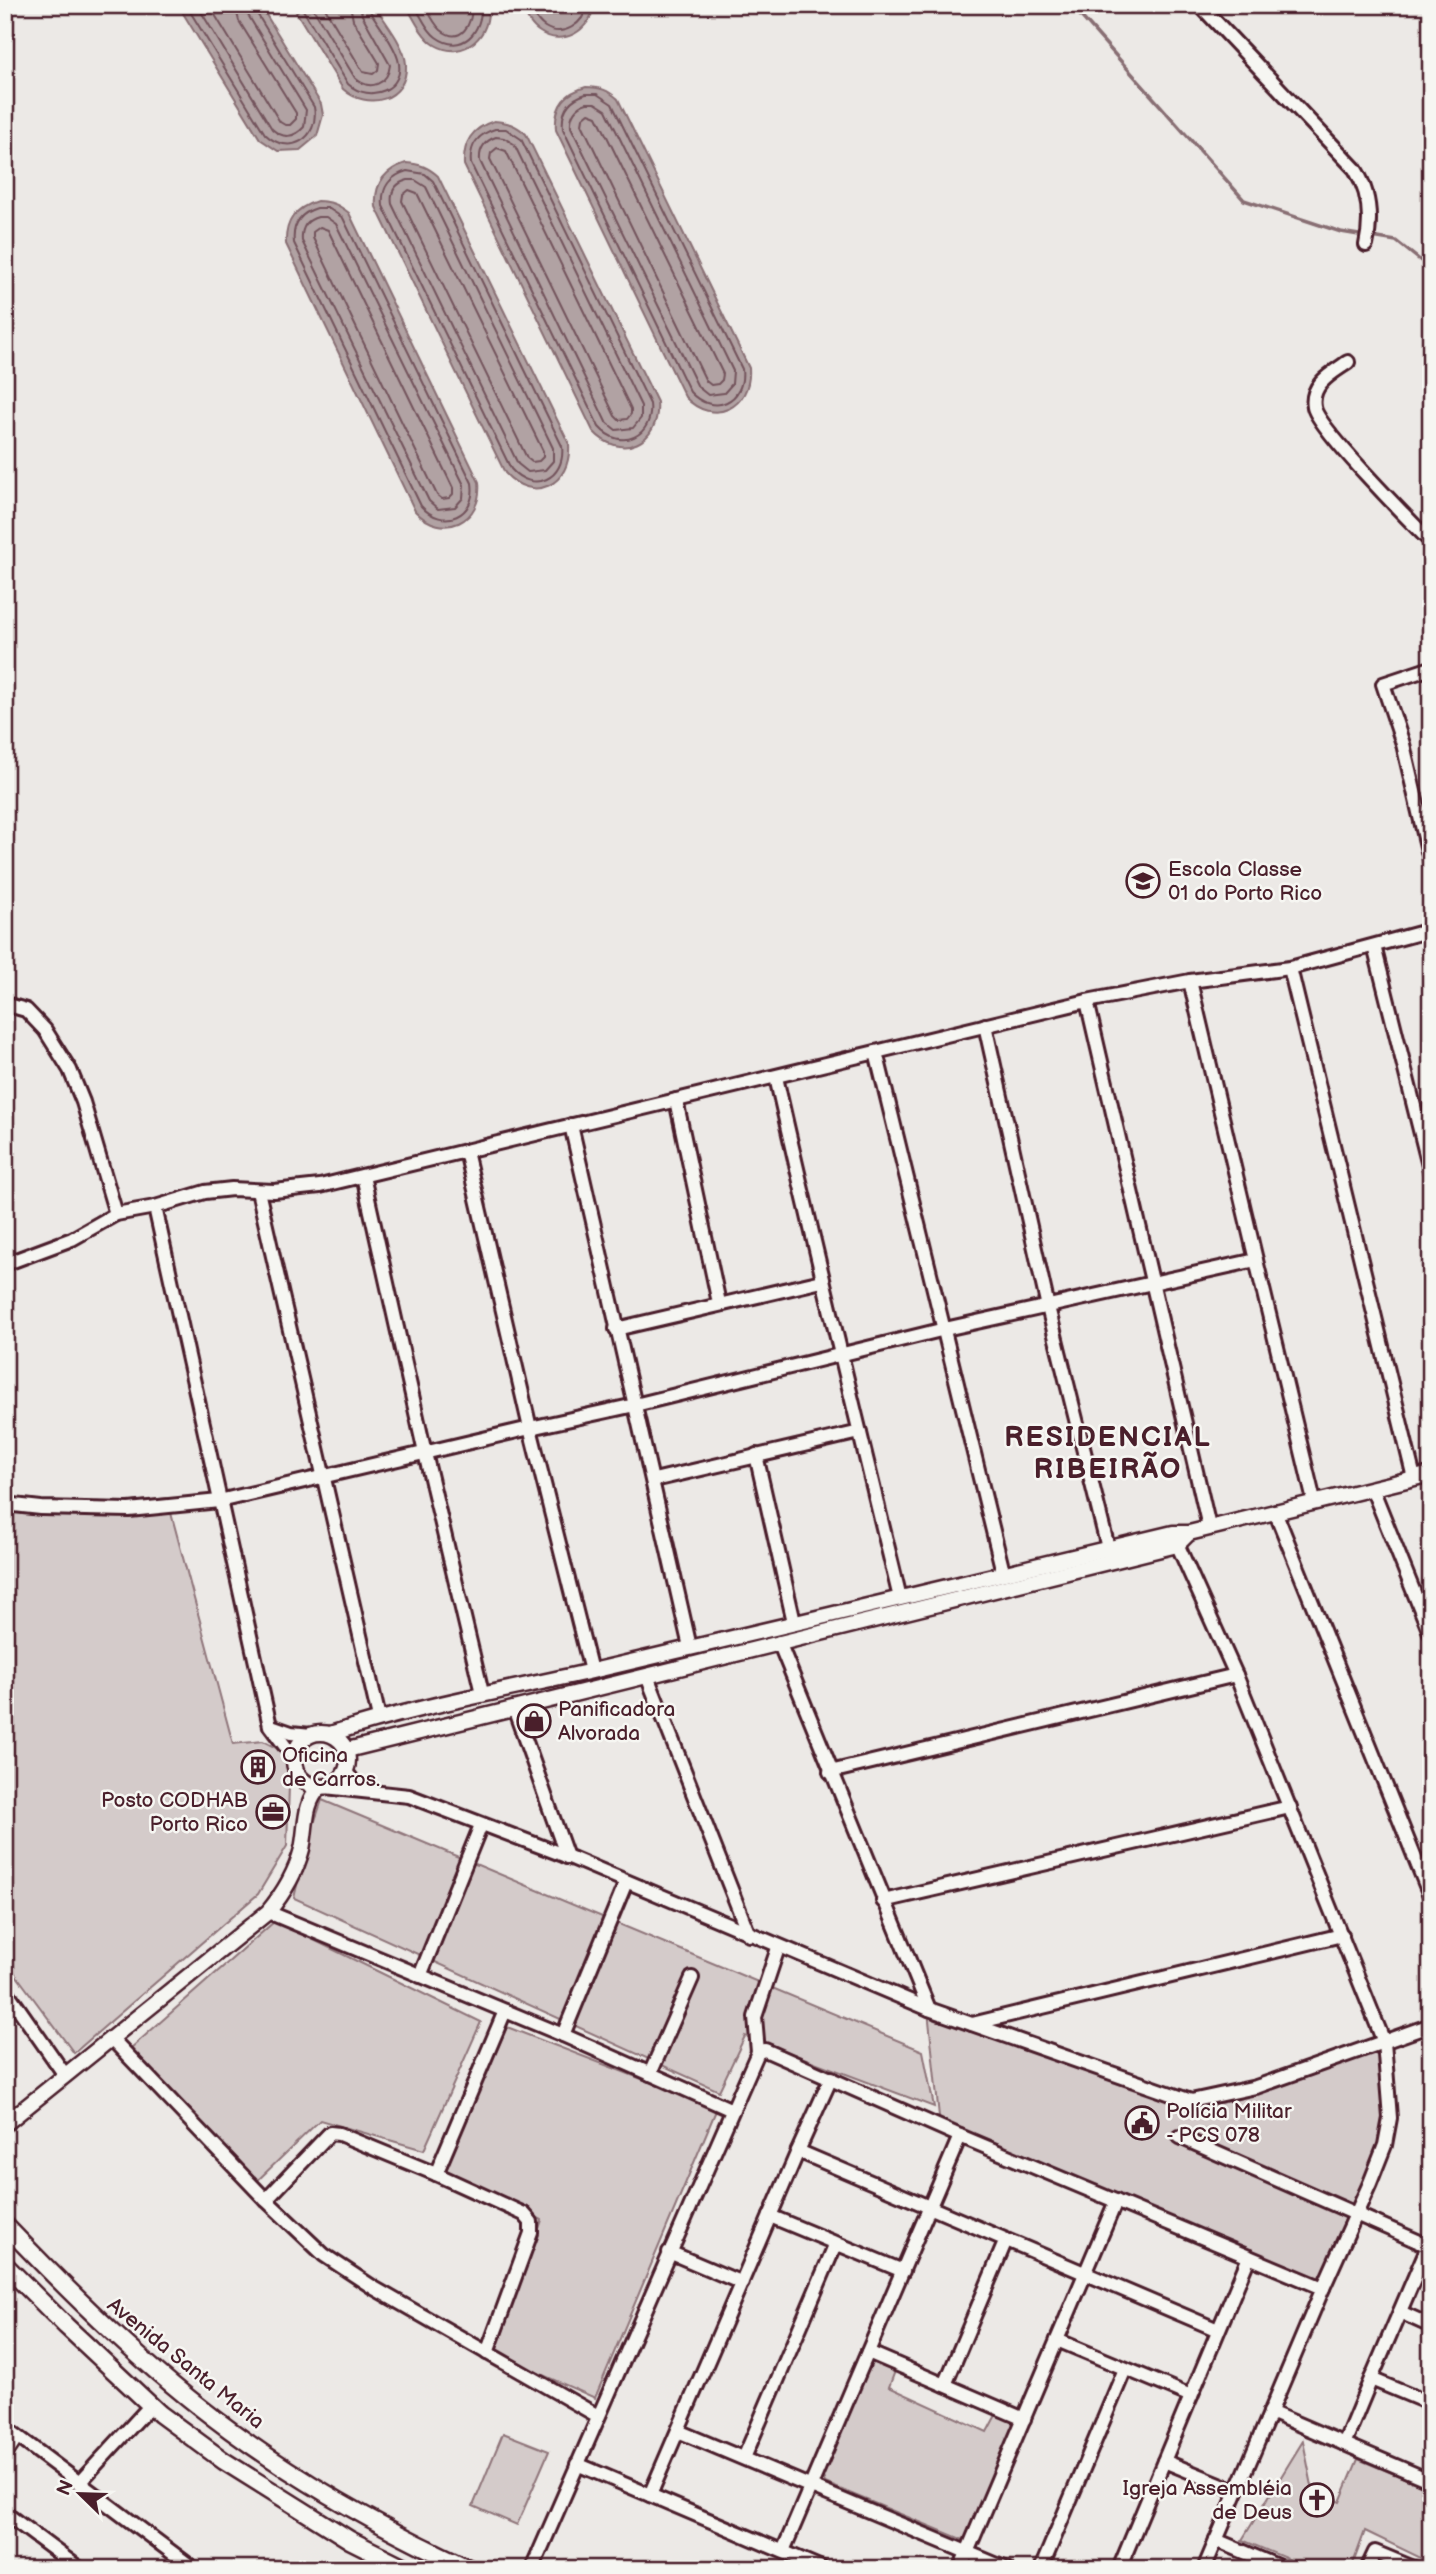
<svg xmlns="http://www.w3.org/2000/svg" width="1436" height="2574" font-family="'Balsamiq Sans',sans-serif">
<rect width="100%" height="100%" fill="#ece9e6"/>
<filter id="ink" filterUnits="userSpaceOnUse"><feTurbulence type="fractalNoise" baseFrequency=".0143" numOctaves="2"/><feDisplacementMap in="SourceGraphic" scale="14" xChannelSelector="R" yChannelSelector="G"/><feConvolveMatrix kernelMatrix="1 2 1 2 8 2 1 2 1" color-interpolation-filters="sRGB"/></filter>
<g filter="url(#ink)">
<g fill="#d4cbca" stroke="#8f757a" stroke-width="2">
<polygon points="167,1498 233,1744 263,1741 290,1755 287,1846 258,1894 74,2053 5,1960 5,1512 44,1512"/>
<polygon points="322,1800 923,2051 934,2107 745,2036 719,2091 294,1898 306,1847"/>
<polygon points="275,1921 481,2022 424,2150 320,2120 257,2181 131,2048"/>
<polygon points="927,2001 1192,2099 1384,2042 1388,2112 1383,2146 1323,2288 940,2126"/>
<polygon points="507,2027 717,2108 595,2398 495,2354 542,2220 444,2169"/>
<polygon points="871,2362 895,2371 889,2387 987,2432 996,2415 1016,2423 966,2541 825,2483 822,2474"/>
<polygon points="503,2433 549,2451 517,2525 473,2506"/>
<polygon points="1303,2441 1313,2491 1340,2502 1358,2459 1431,2489 1431,2563 1365,2531 1351,2569 1312,2569 1242,2540"/>
</g>
<g fill="#b1a2a3" stroke="#886e73" stroke-width="2">
<polygon points="178,5 260,5 321,104 323,115 317,136 300,150 278,151 260,139"/>
<path d="M292,5h82c10,15 31,41 32,59 2,37 -39,47 -63,25z"/>
<path d="M406,5h81c6,29 -23,57 -52,40 -13,-8 -21,-26 -29,-40z"/>
<path d="M520,5h74c-3,26 -32,42 -54,27 -10,-6 -15,-18 -20,-27z"/>
<path d="M586,87c14,0 22,3 32,12l131,269c3,40 -36,59 -64,29l-129,-267c-2,-23 8,-37 30,-43z"/>
<path d="M494,121c14,1 22,4 32,13l131,268c4,41 -36,60 -64,29l-129,-266c-1,-23 8,-37 30,-44z"/>
<path d="M406,163c14,1 22,4 32,13l131,268c3,41 -36,60 -64,29l-129,-266c-2,-23 8,-37 30,-44z"/>
<path d="M317,201c13,0 21,3 32,12l130,269c4,40 -36,59 -64,29l-129,-267c-1,-23 9,-36 31,-43z"/>
</g>
<g fill="none" stroke-linecap="round" stroke-linejoin="round">
<g stroke="#73535b" stroke-width="2">
<path d="M186,5l79,129c24,23 55,5 49,-27l-58,-95 -1,-7"/>
<path d="M197,5l75,124c11,10 22,9 32,-2l2,-17 -58,-95 -2,-10"/>
<polyline points="209,5 280,122 285,125 290,125 296,119 296,113 239,21 235,5"/>
<path d="M300,5l48,79c22,20 59,5 50,-25 -5,-17 -19,-33 -28,-48l-1,-6"/>
<path d="M311,5l44,73c15,14 33,6 35,-13l-28,-50 -2,-10"/>
<polyline points="323,5 363,72 373,74 378,70 379,63 353,20 350,5"/>
<path d="M414,5c7,10 12,25 22,32 26,19 47,-6 45,-32"/>
<path d="M425,5c4,8 9,19 16,25 20,16 32,-7 31,-25"/>
<path d="M528,5c5,8 9,17 17,22 18,11 39,-3 42,-22"/>
<path d="M586,94h11l15,10 130,265c4,33 -29,48 -52,23l-127,-263c-2,-18 6,-30 23,-35z"/>
<path d="M587,103h8l11,7 127,261 -1,13 -8,9 -16,2 -10,-8 -127,-260c-1,-12 5,-21 16,-24z"/>
<polygon points="589,113 597,116 723,374 722,380 718,384 711,385 706,381 582,124 583,118"/>
<path d="M495,129h11l15,10 129,265c4,32 -29,48 -51,23l-128,-263c-2,-18 7,-30 24,-35z"/>
<path d="M496,137l8,1 10,6 127,262v12l-8,10 -17,2 -10,-8 -126,-261c-1,-12 4,-20 16,-24z"/>
<polygon points="497,148 506,151 631,409 631,414 627,419 619,420 615,416 490,159 491,153"/>
<path d="M407,171l18,3 8,7 129,265c4,33 -29,48 -51,23l-128,-263c-2,-18 7,-30 24,-35z"/>
<path d="M408,180h7l11,7 127,261v13l-8,9 -17,2 -10,-8 -126,-260c-2,-13 4,-21 16,-24z"/>
<polygon points="409,190 417,193 543,451 543,457 539,461 532,462 527,458 402,201 403,195"/>
<path d="M317,208h11l15,10 129,265c5,33 -29,48 -51,23l-127,-263c-2,-18 6,-30 23,-35z"/>
<path d="M318,217h8l10,7 128,261 -1,13 -8,9 -17,2 -9,-8 -127,-260c-1,-12 4,-21 16,-24z"/>
<polygon points="320,227 328,230 453,488 453,494 449,498 442,499 437,495 313,238 313,232"/>
</g>
<g stroke="#886e73" stroke-width="3.5">
<polyline points="1071,5 1244,200 1341,232 1365,236"/>
<polyline points="1372,237 1396,241 1431,269"/>
</g>
<defs>
<g id="minor">
<path d="M1200,5l155,164c15,24 17,49 11,76"/>
<path d="M1348,362c-16,11 -38,22 -34,45 3,20 97,115 117,135"/>
<polyline points="1431,668 1383,684 1403,744 1431,864"/>
<polyline points="1374,946 1431,1174"/>
<polyline points="1290,968 1414,1478"/>
<polyline points="1087,1001 1209,1527"/>
<polyline points="5,1004 26,1010 45,1030 70,1070 83,1102 116,1214"/>
<polyline points="985,1025 1048,1307 1108,1548"/>
<polyline points="876,1052 1003,1572"/>
<path d="M776,1077c39,174 82,347 124,521"/>
<polyline points="676,1100 719,1303"/>
<polyline points="571,1125 690,1647"/>
<polyline points="466,1151 530,1428 591,1671"/>
<polyline points="363,1176 425,1453 482,1693"/>
<polyline points="258,1191 379,1718"/>
<polyline points="155,1207 270,1726 294,1758"/>
<polyline points="1256,1260 1314,1501"/>
<polyline points="5,1264 72,1239 116,1214 155,1207 205,1192 232,1189 274,1191 320,1186 1087,1001 1190,981 1290,968 1431,930"/>
<polyline points="616,1329 822,1281"/>
<polyline points="756,1455 794,1622"/>
<polyline points="654,1480 860,1432"/>
<polyline points="1372,1488 1431,1635"/>
<polyline points="5,1504 41,1508 129,1510 219,1501 530,1428 635,1405 945,1329 1256,1260 1190,981"/>
<polyline points="1275,1511 1431,1898"/>
<polyline points="1174,1537 1236,1675 1384,2042 1390,2118 1385,2145 1370,2183 1323,2288 1204,2569"/>
<polyline points="779,1642 929,2009"/>
<polyline points="647,1676 749,1935"/>
<polyline points="514,1708 567,1857"/>
<polyline points="271,1726 291,1733 311,1735"/>
<polyline points="346,1772 353,1781 369,1791"/>
<polyline points="830,1772 1236,1675"/>
<polyline points="325,1787 409,1796 574,1859 929,2009 1191,2101 1256,2087 1431,2025"/>
<polyline points="883,1901 1290,1807"/>
<polyline points="268,1912 563,2035 732,2110"/>
<polyline points="420,1976 481,1825"/>
<polyline points="5,1989 65,2075"/>
<polyline points="972,2024 1342,1935"/>
<polyline points="563,2035 626,1882"/>
<polyline points="112,2039 266,2200 324,2255 374,2288 598,2416"/>
<polyline points="758,2052 765,2050 960,2136 1323,2288"/>
<polyline points="650,2074 692,1978"/>
<polyline points="831,2078 798,2151 1218,2330"/>
<polyline points="1180,2137 1431,2247"/>
<polyline points="436,2174 505,2011"/>
<polyline points="266,2200 330,2133 339,2134 436,2174 524,2214 531,2222 531,2233 487,2353"/>
<polyline points="1116,2201 1057,2340 1191,2396"/>
<polyline points="770,2216 903,2271"/>
<polyline points="1428,2246 1371,2379 1431,2404"/>
<polyline points="669,2252 742,2283"/>
<polyline points="1400,2312 1431,2326"/>
<polyline points="868,2352 1024,2419"/>
<polyline points="945,2385 1006,2240"/>
<polyline points="1270,2412 1431,2481"/>
<polyline points="5,2427 194,2569"/>
<polyline points="678,2431 1007,2569"/>
<polyline points="1344,2444 1371,2379"/>
<polyline points="5,2455 17,2437"/>
<polyline points="744,2458 836,2243"/>
<polyline points="1164,2461 1237,2491"/>
<polyline points="577,2464 824,2569"/>
<polyline points="79,2483 151,2405"/>
<polyline points="650,2495 798,2151"/>
<polyline points="5,2513 80,2569"/>
<polyline points="1216,2540 1284,2569"/>
<polyline points="783,2551 960,2136"/>
<polyline points="532,2569 758,2052 755,2017 778,1948"/>
<polyline points="960,2569 1057,2340"/>
<polyline points="1041,2569 1125,2369"/>
<polyline points="1119,2569 1249,2257"/>
<polyline points="1367,2569 1375,2552 1416,2569"/>
</g>
<g id="tertiary">
<circle cx="321" cy="1760" r="27"/>
<path d="M330,1734c86,-28 174,-43 262,-63 194,-45 387,-92 581,-138h16l242,-59"/>
<polyline points="347,1750 1177,1545 1189,1533"/>
<path d="M5,2124l263,-212c15,-18 28,-40 34,-63 5,-22 1,-45 18,-62"/>
</g>
<g id="secondary">
<path d="M5,2225c70,73 143,145 225,205 75,55 156,100 240,139"/>
<polyline points="5,2265 66,2326 160,2414 224,2461 350,2540 408,2569"/>
</g>
</defs>
<use href="#minor" stroke="#4a1f2b" stroke-width="18"/>
<use href="#tertiary" stroke="#4a1f2b" stroke-width="19"/>
<use href="#secondary" stroke="#4a1f2b" stroke-width="21"/>
<use href="#minor" stroke="#f6f6f2" stroke-width="12"/>
<use href="#tertiary" stroke="#f6f6f2" stroke-width="14"/>
<use href="#secondary" stroke="#f6f6f2" stroke-width="16"/>
</g>
</g>
<defs>
<symbol id="school-ring" viewBox="-11 -11 22 22"><circle r="9.5" fill="#f6f6f2" stroke="#4a1f2b" stroke-width="1.5"/><path d="M0-5L7-2L0 1L-7-2ZM-4 1L0 2.5L4 1V4Q0 6-4 4Z" fill="#4a1f2b"/></symbol>
<symbol id="shop-ring" viewBox="-11 -11 22 22"><circle r="9.5" fill="#f6f6f2" stroke="#4a1f2b" stroke-width="1.5"/><path d="M-5-2.5h2.3a2.7 3.5 0 0 1 5.4 0H5L5.5 6h-11ZM-1.5-2.5h3a1.5 2.3 0 0 0-3 0Z" fill="#4a1f2b"/></symbol>
<symbol id="building-ring" viewBox="-11 -11 22 22"><circle r="9.5" fill="#f6f6f2" stroke="#4a1f2b" stroke-width="1.5"/><path d="M-4-6H4V6H1V3H-1V6H-4ZM-2.5-4.3h1.7v1.8h-1.7ZM.8-4.3h1.7v1.8H.8ZM-2.5-1h1.7V.8h-1.7ZM.8-1h1.7V.8H.8Z" fill="#4a1f2b"/></symbol>
<symbol id="office-ring" viewBox="-11 -11 22 22"><circle r="9.5" fill="#f6f6f2" stroke="#4a1f2b" stroke-width="1.5"/><path d="M-6-3h4V-5.5h4V-3h4V5H-6ZM-1-4.5V-3h2v-1.5ZM-6 0V1H6V0Z" fill="#4a1f2b"/></symbol>
<symbol id="civic-ring" viewBox="-11 -11 22 22"><circle r="9.5" fill="#f6f6f2" stroke="#4a1f2b" stroke-width="1.5"/><path d="M-.6-6.5H3V-4.5H.6V-3L4-1V1h2V6H-6V1h2V-1L-.6-3ZM-1.2 2.5V6h2.4V2.5Z" fill="#4a1f2b"/></symbol>
<symbol id="church-ring" viewBox="-11 -11 22 22"><circle r="9.5" fill="#f6f6f2" stroke="#4a1f2b" stroke-width="1.5"/><path d="M-1.2-6h2.4v3.5h3.3v2.4h-3.3V6h-2.4V-.1h-3.3v-2.4h3.3Z" fill="#4a1f2b"/></symbol>
</defs>
<g fill-rule="evenodd">
<use href="#school-ring" x="1124" y="862" width="38" height="38"/>
<use href="#shop-ring" x="515" y="1702" width="38" height="38"/>
<use href="#building-ring" x="239" y="1748" width="38" height="38"/>
<use href="#office-ring" x="254" y="1793" width="38" height="38"/>
<use href="#civic-ring" x="1123" y="2104" width="38" height="38"/>
<use href="#church-ring" x="1298" y="2481" width="38" height="38"/>
</g>
<g text-anchor="middle" stroke-width="5" stroke-linejoin="round" paint-order="stroke">
<g font-size="21" fill="#4a1f2b" stroke="#f6f6f2" text-anchor="start">
<text x="1168" y="876">Escola Classe<tspan x="1168" dy="24">01 do Porto Rico</tspan></text>
<text x="558" y="1716">Panificadora<tspan x="558" dy="24">Alvorada</tspan></text>
<text x="282" y="1762">Oficina<tspan x="282" dy="24">de Carros.</tspan></text>
<text x="248" y="1807" text-anchor="end">Posto CODHAB<tspan x="248" dy="24">Porto Rico</tspan></text>
<text x="1166" y="2118">Polícia Militar<tspan x="1166" dy="24">- PCS 078</tspan></text>
<text x="1292" y="2495" text-anchor="end">Igreja Assembléia<tspan x="1292" dy="24">de Deus</tspan></text>
</g>
<g font-size="21" fill="#4a1f2b" stroke="#f6f6f2">
<text transform="translate(186 2363) rotate(39)" y="7">Avenida Santa Maria</text>
</g>
<g font-size="28" font-weight="bold" letter-spacing="2" fill="#4a1f2b" stroke="#f6f6f2">
<text x="1108" y="1446">RESIDENCIAL<tspan x="1108" dy="32">RIBEIRÃO</tspan></text>
</g>
</g>
<rect width="1436" height="2574" fill="none" stroke="#f6f6f2" stroke-width="28"/>
<rect x="14" y="14" width="1408" height="2546" fill="none" stroke="#4a1f2b" stroke-width="2.5" filter="url(#ink)"/>
<g transform="translate(80 2494) rotate(293)" stroke="#f6f6f2" stroke-width="5" paint-order="stroke">
<path d="M0-5L12 26L0 18L-12 26Z" fill="#4a1f2b"/>
<text y="-10" font-size="19" font-weight="bold" text-anchor="middle" fill="#4a1f2b">N</text>
</g>
</svg>
